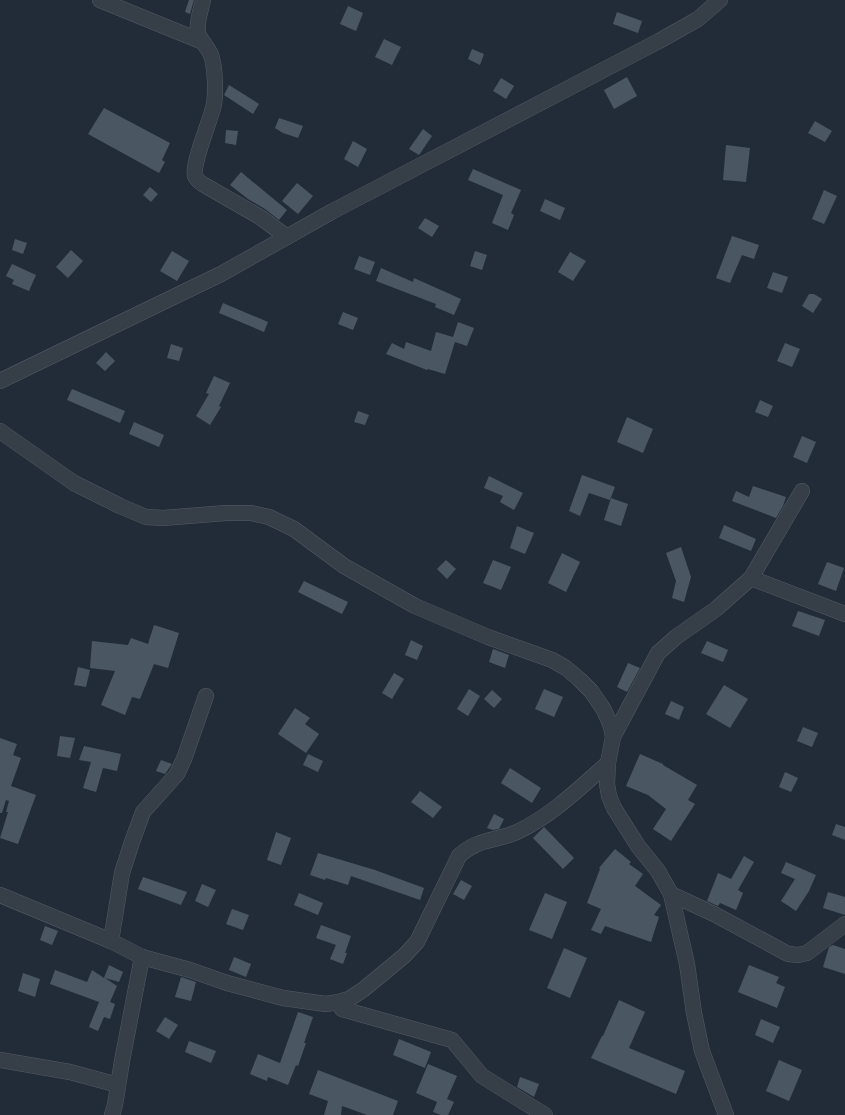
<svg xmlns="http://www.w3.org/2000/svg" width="845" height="1115" font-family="Cabin,sans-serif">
<rect width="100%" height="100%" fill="#222c38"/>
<g fill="#4a5763">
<polygon points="189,0 194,0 190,14 185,12"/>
<polygon points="348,6 363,13 356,31 340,24"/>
<polygon points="617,12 642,21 638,33 613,24"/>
<polygon points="384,39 401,47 392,65 375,57"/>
<polygon points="472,49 484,54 480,65 468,59"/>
<polygon points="627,77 637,96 614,109 604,90"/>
<polygon points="501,78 514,86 506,99 493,91"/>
<polygon points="229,85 259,104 253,114 224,95"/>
<polygon points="104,108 170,143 162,160 165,162 159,173 88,134"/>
<polygon points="279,118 303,126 298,138 283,133 275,128"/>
<polygon points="815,121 832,131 825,142 808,133"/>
<polygon points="423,129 432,136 419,155 409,149"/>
<polygon points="226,130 238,131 236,145 225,143"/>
<polygon points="353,141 367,149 358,167 344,159"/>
<polygon points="726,145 750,148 746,182 723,180"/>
<polygon points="473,169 521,190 511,213 514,215 508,230 492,223 503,195 468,180"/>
<polygon points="241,172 287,210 279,220 265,209 248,199 230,185"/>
<polygon points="297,183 313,196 298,214 282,201"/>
<polygon points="150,187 158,194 151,202 143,195"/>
<polygon points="824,190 837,196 824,224 812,219"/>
<polygon points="545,199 565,208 560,220 540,211"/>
<polygon points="425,218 439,226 432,237 418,228"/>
<polygon points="732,236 759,245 754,259 742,255 730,283 716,278"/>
<polygon points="15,239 27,243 23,254 12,250"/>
<polygon points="71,250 83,261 68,278 56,267"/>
<polygon points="172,251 189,261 177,281 160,271"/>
<polygon points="475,251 487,255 482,270 470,266"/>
<polygon points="570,252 586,261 573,281 558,272"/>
<polygon points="359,256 375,262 370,275 354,269"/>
<polygon points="12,264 36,275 29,291 12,284 14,280 6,276"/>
<polygon points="381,268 413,282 414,278 461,299 454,315 435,307 436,304 376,281"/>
<polygon points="773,272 788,277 782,293 767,288"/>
<polygon points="809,294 814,294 822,299 813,313 802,306"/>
<polygon points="223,303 268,322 264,332 219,313"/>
<polygon points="343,312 358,318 353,330 338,324"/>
<polygon points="458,322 474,328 467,346 455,342 445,374 428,369 427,370 386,354 392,343 404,349 406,342 431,351 436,332 453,337"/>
<polygon points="785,343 800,349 792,367 777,361"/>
<polygon points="171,344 183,348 179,361 167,358"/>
<polygon points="106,352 115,361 105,371 96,363"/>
<polygon points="214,376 230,383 219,406 221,407 210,425 196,416 209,394 206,393"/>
<polygon points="72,389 125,411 120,423 67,400"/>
<polygon points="760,400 773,406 768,417 755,412"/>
<polygon points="358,411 369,415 365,425 354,422"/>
<polygon points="627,417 653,429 643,453 617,442"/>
<polygon points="134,422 164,435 159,447 129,434"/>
<polygon points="802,436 816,442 807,463 793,457"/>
<polygon points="582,475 615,487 610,500 589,493 580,516 569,511"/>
<polygon points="489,476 523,493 514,510 500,502 503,496 484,488"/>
<polygon points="753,486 786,497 783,506 776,518 732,501 736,491 749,497"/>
<polygon points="611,498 628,504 621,526 604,520"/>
<polygon points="724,525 756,539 751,551 719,538"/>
<polygon points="517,526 534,533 525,554 510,548"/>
<polygon points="681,547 691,577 684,602 672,598 676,581 666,553"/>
<polygon points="562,553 580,562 566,592 548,583"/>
<polygon points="446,560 456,569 447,579 437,569"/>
<polygon points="493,560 511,567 501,590 483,583"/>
<polygon points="827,562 844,568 836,591 818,584"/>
<polygon points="304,581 348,602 342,614 298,592"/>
<polygon points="798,611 825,620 819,636 792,626"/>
<polygon points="154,625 179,633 168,668 154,664 140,699 132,697 125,715 101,705 115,671 90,668 92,641 128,645 131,638 148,644"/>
<polygon points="411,640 423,646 417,660 405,655"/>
<polygon points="707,641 728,650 723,662 701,653"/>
<polygon points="493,649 509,655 505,668 489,662"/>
<polygon points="628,663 640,668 627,692 617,687"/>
<polygon points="78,667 90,670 86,687 74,685"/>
<polygon points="394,673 404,679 392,699 382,693"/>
<polygon points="724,685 748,699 730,728 706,714"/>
<polygon points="469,689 480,696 468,716 457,709"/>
<polygon points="544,689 563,697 554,717 535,709"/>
<polygon points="492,690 502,699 494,708 484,699"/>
<polygon points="671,701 684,707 679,720 665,714"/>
<polygon points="295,708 310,718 305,724 319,734 306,753 278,734"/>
<polygon points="803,727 818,733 812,747 797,741"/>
<polygon points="60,736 75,738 70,758 57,756"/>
<polygon points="0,738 17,744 13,755 21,758 11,786 36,795 18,844 0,838 8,812 6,812 9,801 6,800 2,813 0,813"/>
<polygon points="84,746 121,754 117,771 103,768 96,792 83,788 91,762 79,760"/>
<polygon points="308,754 323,761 318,772 303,765"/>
<polygon points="640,754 663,764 663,765 697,785 688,800 695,804 671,841 653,829 666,809 648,795 626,786"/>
<polygon points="161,760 172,764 165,774 156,771"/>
<polygon points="510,768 541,788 532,803 501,783"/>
<polygon points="785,772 798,778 791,792 779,787"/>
<polygon points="420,791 442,807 433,818 411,802"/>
<polygon points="494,814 504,819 499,829 493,830 487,828"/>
<polygon points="836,824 845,827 845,840 832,835"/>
<polygon points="544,827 574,858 563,869 533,838"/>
<polygon points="276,832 291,838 281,865 267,860"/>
<polygon points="615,849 631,862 629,864 643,874 635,886 661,905 654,915 659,917 651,942 605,926 601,934 591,930 601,909 587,903 600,869 599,868"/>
<polygon points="318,853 375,870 424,888 420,900 351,876 348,885 326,878 325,880 310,875"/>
<polygon points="744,856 754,862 738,890 743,893 736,910 720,903 718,906 707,901 718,873 731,879"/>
<polygon points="786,862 816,875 809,891 796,911 781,901 795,879 781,873"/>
<polygon points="143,877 187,892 181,905 138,889"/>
<polygon points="461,880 472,886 464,900 453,894"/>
<polygon points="202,884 216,890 208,907 195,901"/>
<polygon points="828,892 845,897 845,915 823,908"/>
<polygon points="299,893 323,903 318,915 294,905"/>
<polygon points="545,893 567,902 552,939 529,930"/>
<polygon points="232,909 249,915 243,930 226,924"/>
<polygon points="321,925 351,936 345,953 347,953 343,964 330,959 336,945 316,938"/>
<polygon points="45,926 58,931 52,945 40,940"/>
<polygon points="833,945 845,949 845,974 823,967 829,947"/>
<polygon points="564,948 587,958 570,998 547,988"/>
<polygon points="234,957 251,964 246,977 229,970"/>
<polygon points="109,965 123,972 119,982 105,978 117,986 110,1002 115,1004 110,1019 104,1017 98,1031 89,1027 99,1002 50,984 55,970 87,982 92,970 104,978"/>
<polygon points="749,965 779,977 776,983 785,987 777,1008 738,992"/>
<polygon points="23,973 40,979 35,997 18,991"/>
<polygon points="181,977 196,982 191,1001 175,997"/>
<polygon points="619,1000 645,1012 629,1048 685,1071 676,1094 591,1058 602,1036 603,1036"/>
<polygon points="298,1012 313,1017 304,1043 306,1043 298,1066 296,1065 288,1085 268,1077 267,1081 250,1074 258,1054 280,1063"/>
<polygon points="165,1017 178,1025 169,1039 156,1031"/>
<polygon points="761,1019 780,1027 773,1043 755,1035"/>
<polygon points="399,1039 431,1052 425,1068 393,1055"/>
<polygon points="189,1041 216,1051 211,1063 185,1052"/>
<polygon points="779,1060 802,1070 789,1101 766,1091"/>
<polygon points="428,1064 457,1076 447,1099 454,1102 448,1115 441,1115 433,1112 437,1102 416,1093"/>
<polygon points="318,1070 398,1101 393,1115 367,1115 342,1106 341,1115 324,1115 328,1101 309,1094"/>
<polygon points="520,1077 539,1084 534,1097 517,1087"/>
</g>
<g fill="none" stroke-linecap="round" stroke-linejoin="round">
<defs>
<g id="street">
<polyline points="100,0 203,42"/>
<path d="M203,0c-2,10 -7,23 -5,33 3,9 12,16 14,25 3,11 4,34 2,46 -3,16 -22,58 -19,72 2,4 7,8 11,10l54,31 27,20"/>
<polyline points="0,381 221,274 333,211 659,41 698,19 720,0"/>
<polyline points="0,431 74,483 120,506 146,517 163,518 226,513 251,513 269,517 294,529 344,566 415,606 488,637 552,660 566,668 579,679 591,691 604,710 611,726 613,737 608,763 607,784 609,796 614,808 638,846 658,871 671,894 687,964 694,1013 702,1051 726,1115"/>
<polyline points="751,578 845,614"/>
<polyline points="613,737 658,653 676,637 716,609 751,578 802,491"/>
<polyline points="671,894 714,914 788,954 798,955 807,953 845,924"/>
<polyline points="0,895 111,941 142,957 122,1061 115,1105 112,1115"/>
<polyline points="111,941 122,873 132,842 143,812 177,774 184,759 206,696"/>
<path d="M142,957l48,13 37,13 56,15 43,6 13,-2 10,-3 15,-10 40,-33 13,-14 42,-86c17,-17 38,-15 58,-24 34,-16 63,-44 91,-69"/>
<polyline points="339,1002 342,1009 452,1040 482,1076 545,1115"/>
<polyline points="0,1060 70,1072 118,1085"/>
</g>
</defs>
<use href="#street" stroke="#535c66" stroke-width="16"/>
<use href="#street" stroke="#363e48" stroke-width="15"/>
</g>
</svg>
